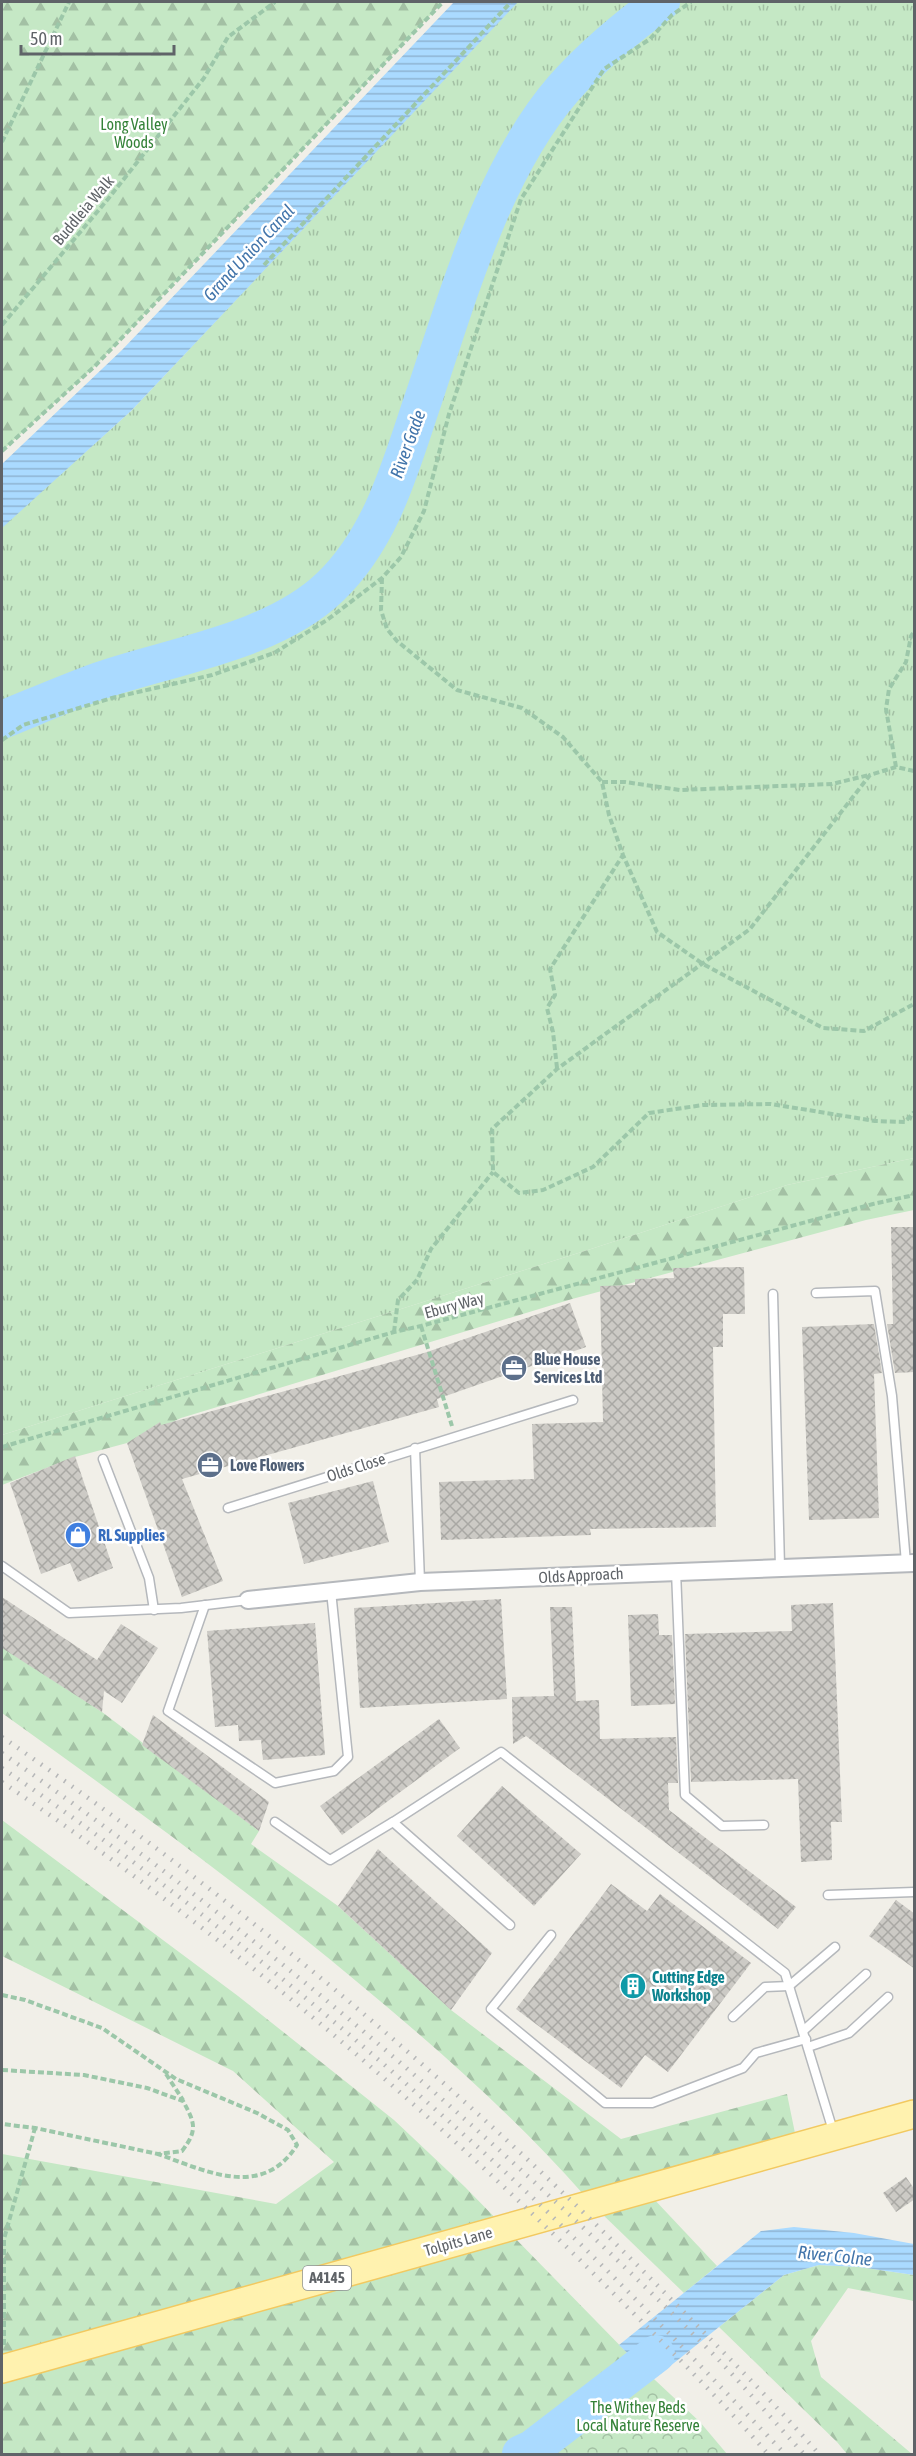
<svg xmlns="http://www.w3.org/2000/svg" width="916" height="2456" font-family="'Asap Condensed',sans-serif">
<defs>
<pattern id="grass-tufts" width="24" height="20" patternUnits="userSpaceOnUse" patternTransform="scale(1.5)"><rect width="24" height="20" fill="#c5e8c5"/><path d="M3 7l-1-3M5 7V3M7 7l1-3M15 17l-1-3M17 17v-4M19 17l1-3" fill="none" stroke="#a3c0a4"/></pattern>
<pattern id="forest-firs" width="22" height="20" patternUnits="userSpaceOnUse" patternTransform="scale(1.5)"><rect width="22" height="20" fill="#c5e8c5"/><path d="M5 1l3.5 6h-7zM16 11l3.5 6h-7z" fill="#a3c0a4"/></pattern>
<pattern id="park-crowns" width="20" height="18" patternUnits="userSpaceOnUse" patternTransform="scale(1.5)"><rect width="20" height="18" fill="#c5e8c5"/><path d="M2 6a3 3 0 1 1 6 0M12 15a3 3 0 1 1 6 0" fill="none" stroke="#a3c0a4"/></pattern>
<pattern id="water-rules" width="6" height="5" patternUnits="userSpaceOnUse" patternTransform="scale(1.5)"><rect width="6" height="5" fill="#aadaff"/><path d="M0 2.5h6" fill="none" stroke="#8eb4d2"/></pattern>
<pattern id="building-cross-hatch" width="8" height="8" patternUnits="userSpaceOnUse" patternTransform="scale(1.5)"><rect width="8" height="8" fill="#cccac5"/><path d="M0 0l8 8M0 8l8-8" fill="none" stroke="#a9a8a4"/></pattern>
</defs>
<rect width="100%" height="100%" fill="#f1efe8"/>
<polygon fill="url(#grass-tufts)" points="517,2 914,2 914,1158 787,1185 591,1249 2,1435 2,527 131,411"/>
<g fill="url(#forest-firs)">
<polygon points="2,2 443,2 95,366 2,451"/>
<polygon points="914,1158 914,1210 866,1220 572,1299 181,1418 127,1443 75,1457 2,1485 2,1435 591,1249 787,1185"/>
<path d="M2,1647l100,65 157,119 -8,13 87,62 113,104 170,129 166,-45 9,44 -212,57c-69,-78 -148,-148 -228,-214 -114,-95 -234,-182 -354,-268z"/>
<polygon points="2,1820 238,1996 394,2120 465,2187 640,2366 532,2449 521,2454 2,2454 2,2154 276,2204 334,2162 233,2071 2,1956"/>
<polygon points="652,2197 717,2266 684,2293 600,2212"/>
<polygon points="819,2265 859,2267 914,2275 914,2301 848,2288 811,2341 821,2377 912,2454 847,2454 837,2442 719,2327 784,2275"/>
</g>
<polygon fill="url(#park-crowns)" points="640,2366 700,2422 727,2454 521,2454 532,2449"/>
<g fill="url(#water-rules)">
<polygon points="454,2 518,2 131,411 2,528 2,464 122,350"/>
<polygon points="794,2227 854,2233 914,2244 914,2275 859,2267 819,2265 784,2275 654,2379 619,2345 761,2231"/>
</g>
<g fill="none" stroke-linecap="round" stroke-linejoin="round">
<g stroke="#aadaff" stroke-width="38">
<path d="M2,720c32,-13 64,-27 97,-39 72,-25 174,-39 231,-94 53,-51 71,-123 94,-190 34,-101 69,-227 139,-308 29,-33 63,-61 98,-87"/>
<polyline points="521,2454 532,2449 656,2354"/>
</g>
</g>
<g fill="url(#building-cross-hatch)">
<polygon points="891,1227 915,1227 915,1372 895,1373 887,1324 893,1324"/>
<polygon points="744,1267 745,1314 723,1314 723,1347 713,1347 716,1527 590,1529 591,1535 441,1540 439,1482 534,1479 532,1424 603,1422 600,1286 635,1285 635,1279 674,1278 673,1268"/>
<polygon points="570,1303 586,1347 437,1399 439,1407 182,1479 223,1581 182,1597 127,1443 160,1422 161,1425 424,1353"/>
<polygon points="874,1324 882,1373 874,1374 879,1518 809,1520 802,1327"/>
<polygon points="75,1456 113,1568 78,1582 70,1563 41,1574 10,1483"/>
<polygon points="373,1481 389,1542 304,1564 288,1503"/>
<polygon points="2,1597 97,1660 121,1624 158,1648 122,1703 104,1691 102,1712 2,1648"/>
<polygon points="501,1599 507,1699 360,1708 354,1608"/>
<polygon points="833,1603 842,1822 831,1822 832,1860 801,1862 798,1779 691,1782 685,1634 792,1631 791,1605"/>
<polygon points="550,1607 572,1607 576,1701 599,1700 600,1739 676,1737 678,1783 668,1783 669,1810 796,1907 778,1929 526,1736 513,1744 512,1697 554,1696"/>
<polygon points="658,1614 659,1635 672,1635 675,1704 631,1706 628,1615"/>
<polygon points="315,1623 325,1755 263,1760 261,1740 239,1741 238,1725 215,1727 207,1631"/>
<polygon points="153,1715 269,1802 259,1831 142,1745"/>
<polygon points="439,1719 460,1748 342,1835 320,1806"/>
<polygon points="502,1786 581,1854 534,1906 457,1836"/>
<polygon points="378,1849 492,1953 451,2010 338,1906"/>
<polygon points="611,1884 647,1911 660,1894 751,1963 668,2072 645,2055 621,2088 516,2009"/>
<polygon points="896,1900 915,1914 915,1969 869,1936"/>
<polygon points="906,2177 915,2190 915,2199 896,2212 883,2193"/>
</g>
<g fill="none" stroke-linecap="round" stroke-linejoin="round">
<defs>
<g id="service">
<polyline points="816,1293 875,1291 892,1396 906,1563"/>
<polyline points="773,1294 780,1567"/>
<polyline points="415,1448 420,1582"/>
<polyline points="103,1459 149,1578 154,1610"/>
<polyline points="228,1508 573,1400"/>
<polyline points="2,1566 69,1613 181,1608 248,1600"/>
<polyline points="676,1571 685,1795 722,1826 764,1825"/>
<polyline points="205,1605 168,1711 275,1783 334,1771 348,1757 331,1591"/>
<polyline points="275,1822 330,1860 393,1822"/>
<polyline points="828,1895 914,1892"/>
<polyline points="510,1925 393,1822 501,1752 785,1973 834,2134"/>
<polyline points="551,1935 491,2009 605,2103 652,2103 743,2068 756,2053 806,2039"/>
<polyline points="733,2017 765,1987 789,1986 835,1947"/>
<polyline points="803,2031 866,1974"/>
<polyline points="808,2047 849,2033 888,1997"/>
</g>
<polyline id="minor" points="248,1600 420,1582 914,1563"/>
<polyline id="primary" points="2,2369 914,2114"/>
</defs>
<use href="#service" stroke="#b5b8bc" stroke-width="11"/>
<use href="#minor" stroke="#b5b8bc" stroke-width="20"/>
<use href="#primary" stroke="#f2c960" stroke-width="30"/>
<g stroke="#9cc7a9" stroke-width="4" stroke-dasharray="6 3" stroke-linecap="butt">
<polyline points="2,142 69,2"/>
<polyline points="264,265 511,2"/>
<polyline points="2,325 108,199 204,78 228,37 275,2"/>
<polyline points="2,451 95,366 443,2"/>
<polyline points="382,578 381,610 387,629 397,641 457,690 522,708 563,737 602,782 609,815 623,855 657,932 703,964 823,1028 864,1031 914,1004"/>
<polyline points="2,740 23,725 112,698 212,675 274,653 327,620 382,578 401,557 424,511 449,414 521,199 604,69 650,39 672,15 691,2"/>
<polyline points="896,767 886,709 889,689 906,662 911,636 914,632"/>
<polyline points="914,771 896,767 870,775 750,929 557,1069 492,1129 493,1172 519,1193 543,1190 593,1167 649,1113 703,1105 771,1104 875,1121 905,1122 914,1112"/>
<polyline points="602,782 625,782 680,790 832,784 869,775"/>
<polyline points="557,1068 553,1032 547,1008 555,995 550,969 623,855"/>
<polyline points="421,1326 452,1426"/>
<polyline points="394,1332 398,1300 417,1280 431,1249 493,1172"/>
<polyline points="2,1447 394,1332 421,1326 873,1204 914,1195"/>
<path d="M2,1995l23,5 77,28 74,51 81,34 31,17 9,15c-35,55 -91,26 -139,9"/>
<path d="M2,2070l82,5 63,13 36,13c12,22 15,29 -1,50l-24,3 -123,-26 -33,-4"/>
<polyline points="166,2074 183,2100"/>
<polyline points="4,2345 4,2239 35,2128"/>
</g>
<use href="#service" stroke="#fff" stroke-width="8"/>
<use href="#minor" stroke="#fff" stroke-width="16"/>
<use href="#primary" stroke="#fff2af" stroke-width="27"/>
<g stroke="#b6b7b8" stroke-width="4.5" stroke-dasharray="1.5 8" stroke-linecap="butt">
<path d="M2,1737c236,163 456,347 658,551 54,55 109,109 159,166"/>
<path d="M2,1753c256,179 491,380 712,602 31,32 60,67 90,99"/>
<path d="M2,1768c140,96 273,201 401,313 56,49 113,99 166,152 74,72 145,147 216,221"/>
<path d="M2,1782c210,143 407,309 588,488 60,60 122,120 178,184"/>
</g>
</g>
<defs>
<symbol id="office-disc" viewBox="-11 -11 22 22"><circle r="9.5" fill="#5c6f8a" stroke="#fff"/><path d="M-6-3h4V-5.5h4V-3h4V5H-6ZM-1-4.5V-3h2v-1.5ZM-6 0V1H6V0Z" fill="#fff"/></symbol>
<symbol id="shop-disc" viewBox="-11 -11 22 22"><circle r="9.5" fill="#3f7fe0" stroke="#fff"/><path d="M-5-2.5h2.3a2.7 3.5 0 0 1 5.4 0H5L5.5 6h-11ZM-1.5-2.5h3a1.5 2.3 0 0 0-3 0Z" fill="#fff"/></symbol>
<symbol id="building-disc" viewBox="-11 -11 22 22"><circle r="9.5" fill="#0f9aa8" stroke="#fff"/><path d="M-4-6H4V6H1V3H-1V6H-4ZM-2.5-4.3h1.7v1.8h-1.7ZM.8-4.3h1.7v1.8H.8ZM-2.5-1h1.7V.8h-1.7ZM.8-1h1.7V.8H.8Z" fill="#fff"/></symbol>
</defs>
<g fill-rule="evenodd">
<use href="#office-disc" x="499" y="1353" width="30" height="30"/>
<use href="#office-disc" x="195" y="1450" width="30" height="30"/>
<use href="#shop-disc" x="63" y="1520" width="30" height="30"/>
<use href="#building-disc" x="618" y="1971" width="30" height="30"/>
</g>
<g text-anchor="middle" stroke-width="5" stroke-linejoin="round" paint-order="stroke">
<rect fill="#fff" stroke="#8f9295" stroke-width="1.5" x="303" y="2266" width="48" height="24" rx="4.5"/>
<g font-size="15" font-weight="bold" fill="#5f6368">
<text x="327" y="2283">A4145</text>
</g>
<g font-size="16" fill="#348238" stroke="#fff">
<text x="134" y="130">Long Valley<tspan x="134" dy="18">Woods</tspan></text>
<text x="638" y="2413">The Withey Beds<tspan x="638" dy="18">Local Nature Reserve</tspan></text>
</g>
<g font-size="16" fill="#5f6368" stroke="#fff">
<text transform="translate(83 210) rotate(-50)" y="6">Buddleia Walk</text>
<text transform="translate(454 1305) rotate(-15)" y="6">Ebury Way</text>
<text transform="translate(356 1467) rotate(-18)" y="6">Olds Close</text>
<text transform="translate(581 1575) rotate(-3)" y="6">Olds Approach</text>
<text transform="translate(458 2241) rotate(-16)" y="6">Tolpits Lane</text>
</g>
<g font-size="16" font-weight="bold" fill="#4e5e75" stroke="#fff" text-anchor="start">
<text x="534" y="1365">Blue House<tspan x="534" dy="18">Services Ltd</tspan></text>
<text x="230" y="1471">Love Flowers</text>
</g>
<g font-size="16" font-weight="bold" fill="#366cbe" stroke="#fff" text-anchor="start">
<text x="98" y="1541">RL Supplies</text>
</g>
<g font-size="16" font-weight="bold" fill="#0d838f" stroke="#fff" text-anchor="start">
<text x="652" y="1983">Cutting Edge<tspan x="652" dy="18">Workshop</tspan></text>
</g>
<g font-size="18" font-style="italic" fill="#4174aa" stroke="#fff">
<text transform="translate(249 253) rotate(-47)" y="6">Grand Union Canal</text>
<text transform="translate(408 444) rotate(-70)" y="6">River Gade</text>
<text transform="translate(835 2256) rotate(6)" y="6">River Colne</text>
</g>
</g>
<rect width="916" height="2456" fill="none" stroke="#5f6368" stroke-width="6"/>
<path d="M21 45v9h153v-9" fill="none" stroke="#5f6368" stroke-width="3"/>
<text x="30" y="45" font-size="18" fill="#5f6368" stroke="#ffffff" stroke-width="4.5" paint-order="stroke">50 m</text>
</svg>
